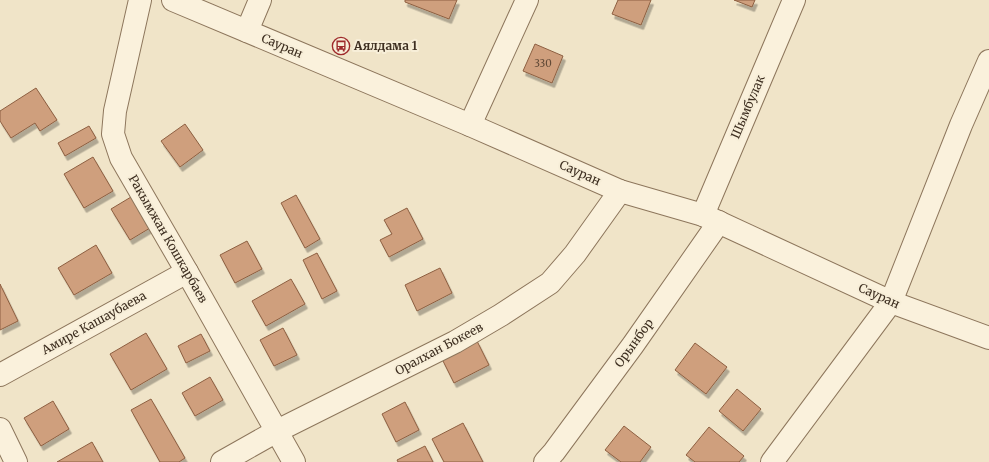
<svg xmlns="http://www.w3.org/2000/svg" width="989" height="462" font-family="Merriweather,serif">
<defs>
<filter id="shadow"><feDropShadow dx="2.5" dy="4.5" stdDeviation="0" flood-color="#0004"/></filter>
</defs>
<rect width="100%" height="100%" fill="#f0e4c8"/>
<g fill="#cf9f7d" stroke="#8d5f41" filter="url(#shadow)">
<polygon points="405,0 457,0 449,19 405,2"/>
<polygon points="618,0 651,0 641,25 612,14"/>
<polygon points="734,0 755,0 752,7"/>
<polygon points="535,44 563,56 552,83 523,71"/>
<polygon points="36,88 57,120 40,131 35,123 11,138 0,121 0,111"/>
<polygon points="185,124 203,150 180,167 161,141"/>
<polygon points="89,126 96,138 65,156 58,143"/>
<polygon points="93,157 113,191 84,208 64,174"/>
<polygon points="136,194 155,225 130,240 111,209"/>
<polygon points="296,195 320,239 305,248 281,203"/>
<polygon points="407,208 423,239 389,257 380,240 392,234 384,220"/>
<polygon points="247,241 262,269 235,283 220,255"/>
<polygon points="96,245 112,273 74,295 58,268"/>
<polygon points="317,253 337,291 322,299 303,260"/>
<polygon points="440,268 452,293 417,311 405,285"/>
<polygon points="291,279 305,304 266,326 252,301"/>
<polygon points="0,284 18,321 0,330"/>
<polygon points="283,328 297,355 274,366 260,340"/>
<polygon points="146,333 167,369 131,390 110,354"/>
<polygon points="201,334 210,351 186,363 178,346"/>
<polygon points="477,341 489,365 454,383 442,359"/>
<polygon points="695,343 727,367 706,394 675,370"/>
<polygon points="210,377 223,400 195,416 182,393"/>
<polygon points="737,389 761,409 743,431 719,411"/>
<polygon points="151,399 185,458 179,462 160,462 131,410"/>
<polygon points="53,401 69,429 41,446 24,418"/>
<polygon points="405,402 419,430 396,442 382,414"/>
<polygon points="463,423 483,462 444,462 432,439"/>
<polygon points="624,426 651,447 640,462 621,462 605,450"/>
<polygon points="709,427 744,456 739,462 695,462 686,455"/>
<polygon points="92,442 103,462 57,462"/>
<polygon points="425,446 433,462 398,462 397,460"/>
</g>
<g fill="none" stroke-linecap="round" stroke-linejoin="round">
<defs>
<g id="minor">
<polyline points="140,0 115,111 113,134 121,158 187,272 294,462"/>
<polyline points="173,0 470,125 620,191 703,215 891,302 989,338"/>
<polyline points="247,31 260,0"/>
<polyline points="470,125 527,0"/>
<polyline points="703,215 794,0"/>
<polyline points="0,375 187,272"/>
<polyline points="0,429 16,462"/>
<polyline points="222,462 277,431 455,342 501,315 550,283 575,254 620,191"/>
<polyline points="545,462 554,452 633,345 719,222"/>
<polyline points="772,462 891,302 961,125 989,61"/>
</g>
</defs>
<use href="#minor" stroke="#8d765c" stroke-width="24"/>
<use href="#minor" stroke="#faf1dc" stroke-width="22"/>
</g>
<defs>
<symbol id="bus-ring" viewBox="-11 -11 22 22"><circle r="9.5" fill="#f7eed8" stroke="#9e2a2b" stroke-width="1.5"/><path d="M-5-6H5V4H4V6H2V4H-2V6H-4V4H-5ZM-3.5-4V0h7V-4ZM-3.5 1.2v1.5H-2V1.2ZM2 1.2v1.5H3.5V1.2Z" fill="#9e2a2b"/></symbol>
</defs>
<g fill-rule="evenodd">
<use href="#bus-ring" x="331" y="36" width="20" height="20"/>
</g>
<g text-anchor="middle" stroke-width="4" stroke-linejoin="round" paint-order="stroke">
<g font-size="10" fill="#624a37">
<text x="543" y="67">330</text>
</g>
<g font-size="12" fill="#3d2e20" stroke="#f7eed8">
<text transform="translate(282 46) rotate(23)" y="4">Сауран</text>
<text transform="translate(748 107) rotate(-67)" y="4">Шымбулак</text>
<text transform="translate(580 173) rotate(24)" y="4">Сауран</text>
<text transform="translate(168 239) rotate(60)" y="4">Ракымжан Кошкарбаев</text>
<text transform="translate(879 296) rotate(24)" y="4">Сауран</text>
<text transform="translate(94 323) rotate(-29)" y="4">Амире Кашаубаева</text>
<text transform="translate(634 343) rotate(-54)" y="4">Орынбор</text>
<text transform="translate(439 349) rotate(-28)" y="4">Оралхан Бокеев</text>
</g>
<g font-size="12" font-weight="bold" fill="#3d2e20" stroke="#f7eed8" text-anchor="start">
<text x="354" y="50">Аялдама 1</text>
</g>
</g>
</svg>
